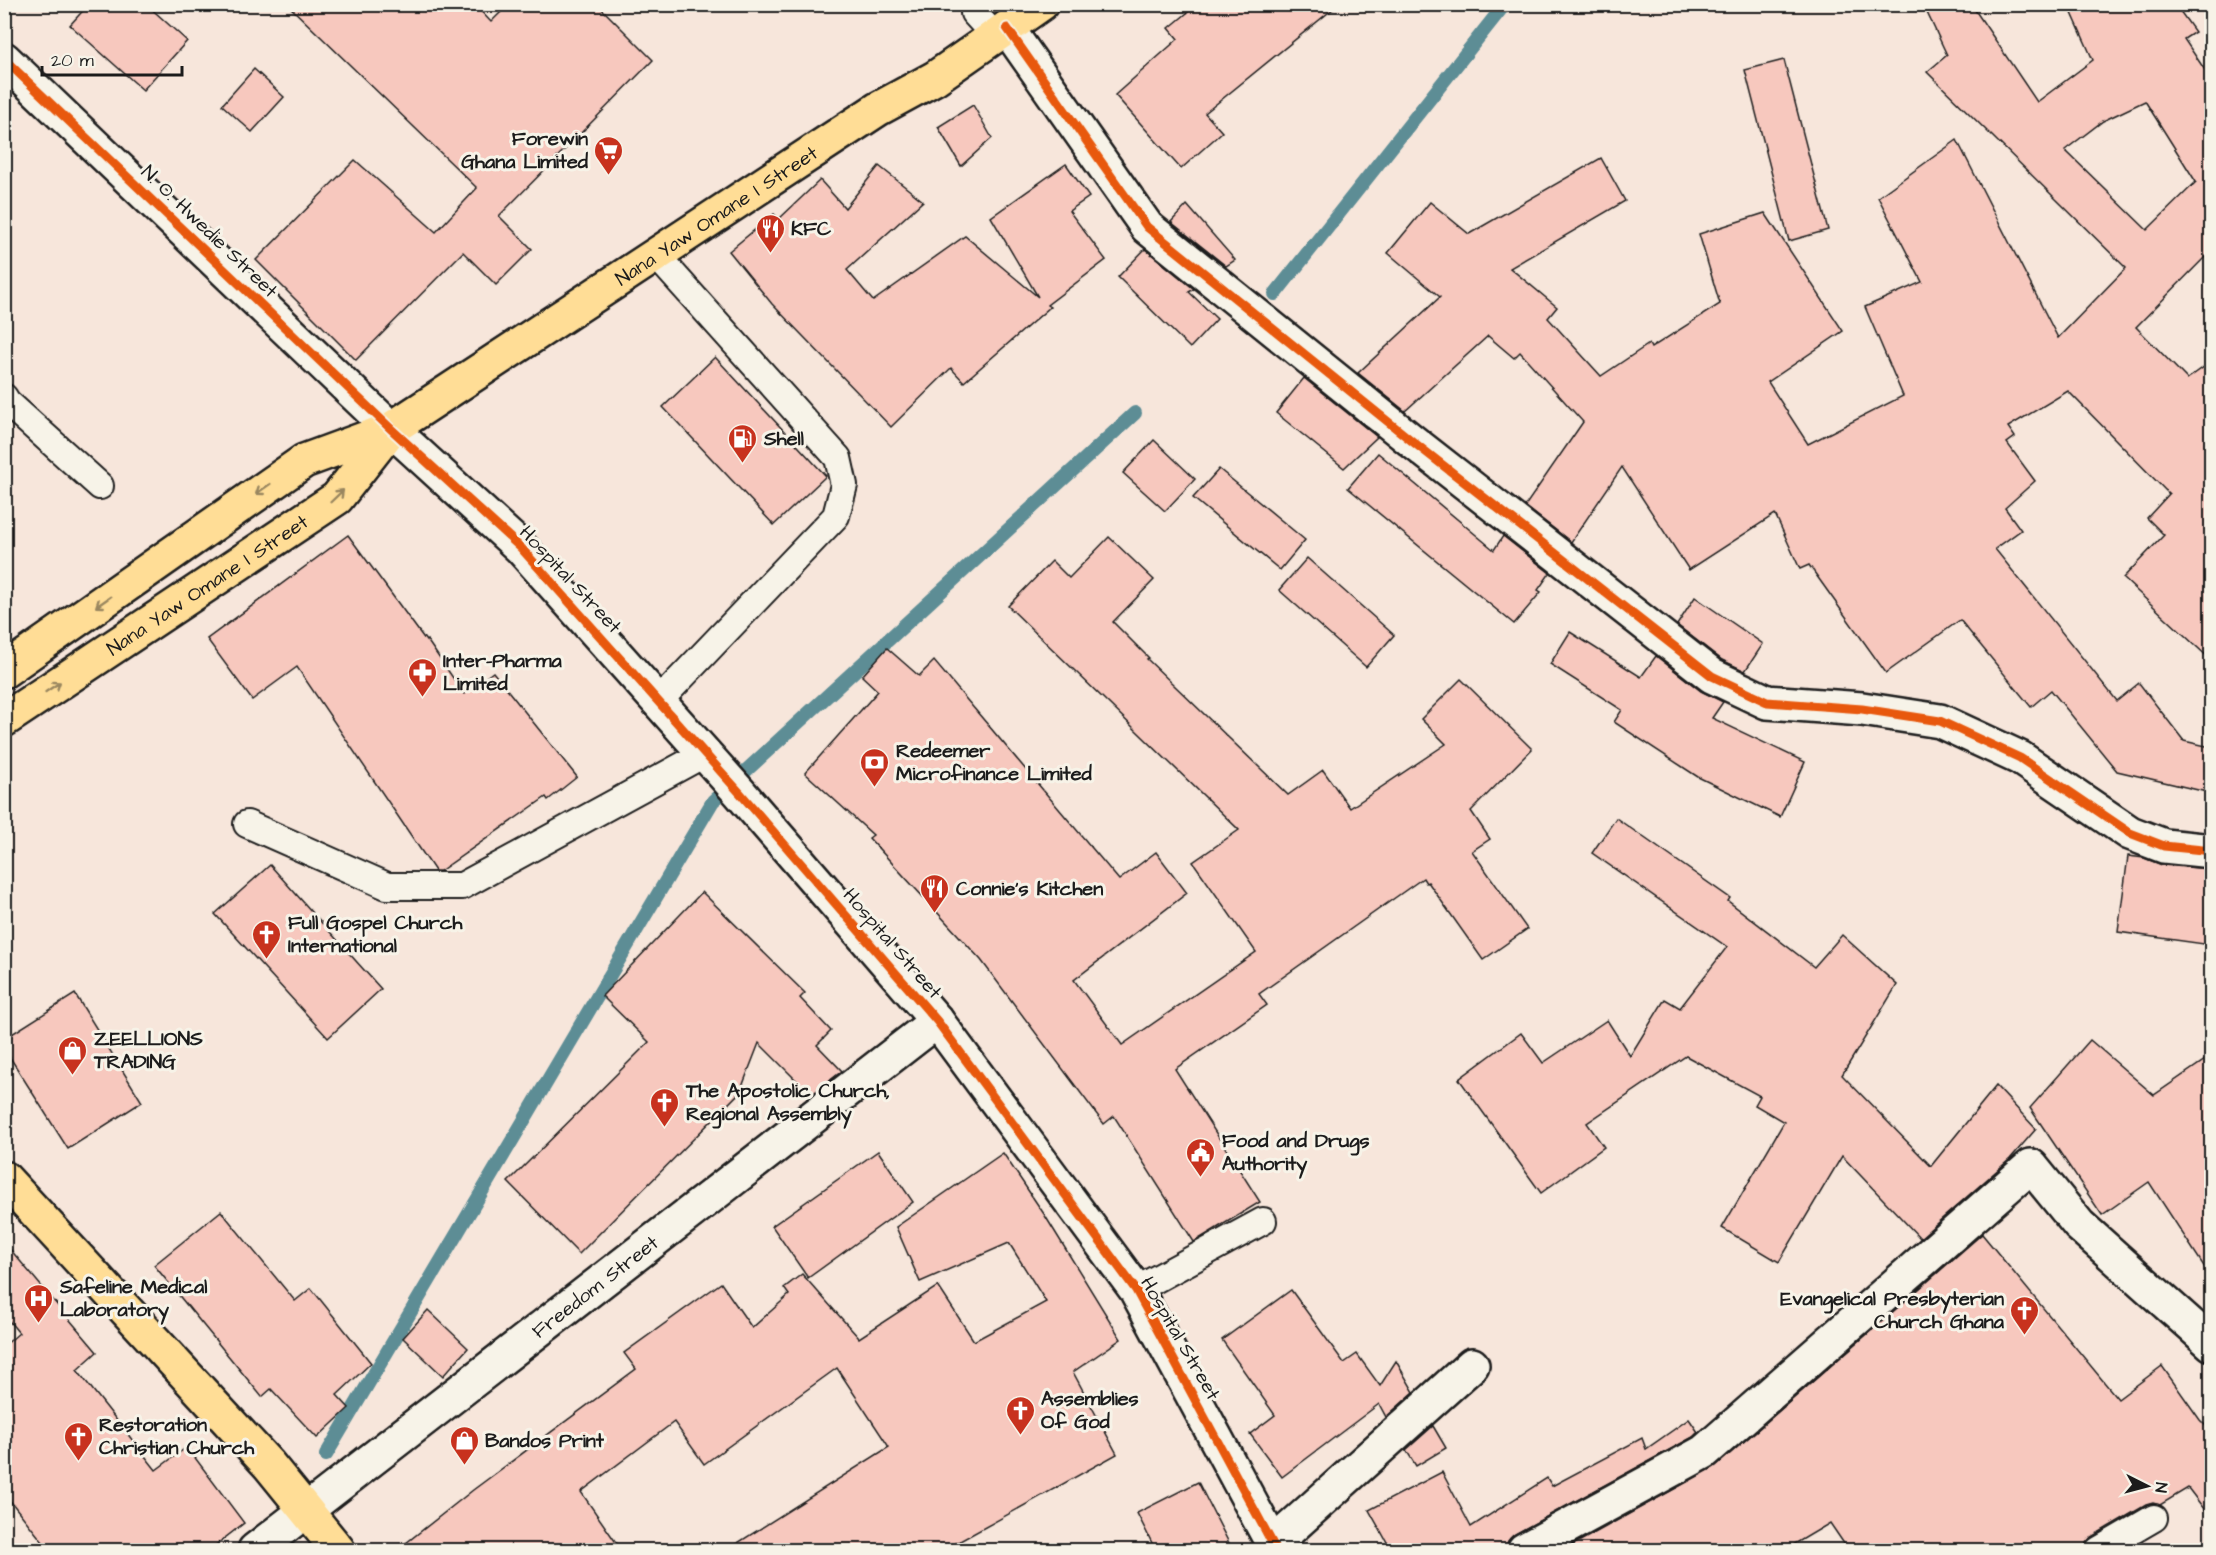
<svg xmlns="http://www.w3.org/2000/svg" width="2216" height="1555" font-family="'Architects Daughter',sans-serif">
<rect width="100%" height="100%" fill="#f7e6db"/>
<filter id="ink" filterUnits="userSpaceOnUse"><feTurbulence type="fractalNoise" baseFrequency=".0167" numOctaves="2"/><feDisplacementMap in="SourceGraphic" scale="12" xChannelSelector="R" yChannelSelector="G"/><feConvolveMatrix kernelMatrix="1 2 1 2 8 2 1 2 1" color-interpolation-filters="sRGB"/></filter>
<g filter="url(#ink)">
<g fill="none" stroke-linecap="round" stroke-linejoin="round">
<g stroke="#5d8d95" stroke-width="14">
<polyline points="1275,294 1505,4"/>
<polyline points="326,1455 713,801 1135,413"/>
</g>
</g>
<g fill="#f7c8be" stroke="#1c1c1c" stroke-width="1.5" fill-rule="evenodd">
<polygon points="89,4 146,4 187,41 143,90 70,25"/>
<polygon points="287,4 474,4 491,22 509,4 597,4 653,60 499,216 532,249 496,285 463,252 356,360 256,260 355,160 436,232 477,188"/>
<polygon points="1198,4 1339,4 1205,113 1222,132 1181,169 1115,95 1178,39 1169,28"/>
<path d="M1923,4h48l66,98 56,-42 -25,-56h107l20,28 -11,7 27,40v172l-75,76 51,52 24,-17v298l-88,-82 41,-43 -17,-17 22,-24 -101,-103 -60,36 7,10 -8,6 28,38 -30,27 16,22 -26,19 122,152 22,-18 45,58 27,6v46l-94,-22 -66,-81 -20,17 -71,-87 -74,53 -77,-108 -9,4 -25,-55 -86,56 -67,-103 -51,75 -46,-36 58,-84 -63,-70 -6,6 -26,-22 -83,75 -47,-38 82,-76 -52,-44 42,-51 39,32 132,-76 24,43 -115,67 47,39 -9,11 53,58 48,-32 2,4 69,-44 -21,-70 66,-21 78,118 -75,51 40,62 95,-48 -38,-89 57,-25 -44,-85 79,-57 101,198 68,-70 -199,-196 20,-17zM2145,101l51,81 -49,48 -82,-80 38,-29z"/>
<polygon points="1784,60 1828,230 1789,241 1745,70"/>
<polygon points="254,69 284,97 252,132 222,105"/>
<polygon points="973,105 992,138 961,166 938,127"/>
<polygon points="1066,164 1089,197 1069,211 1106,260 1047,305 1050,307 964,382 951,368 891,427 772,304 729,251 774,214 779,219 820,180 845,208 879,166 923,201 847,270 873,301 965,236 1038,297 991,217"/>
<polygon points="1187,205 1235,260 1226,266 1171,222"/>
<polygon points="1145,249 1194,289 1189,292 1217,319 1190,348 1118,277"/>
<polygon points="715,357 826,476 774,525 663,407"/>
<polygon points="1304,378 1377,437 1344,468 1276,413"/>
<polygon points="1154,440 1195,479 1165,511 1123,473"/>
<polygon points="1378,453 1494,550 1503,536 1550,573 1538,590 1541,592 1514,624 1348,488"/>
<polygon points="1219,469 1305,540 1280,570 1193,498"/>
<polygon points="348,535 426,641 427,640 464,694 493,672 577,777 548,800 546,797 440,871 435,871 297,667 252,700 207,639"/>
<polygon points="1109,537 1154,580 1113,622 1149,658 1147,659 1288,795 1323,770 1350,808 1446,744 1421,719 1461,679 1532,749 1471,811 1490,839 1472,851 1527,929 1483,960 1428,882 1426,883 1423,878 1259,994 1267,1005 1175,1069 1260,1202 1194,1242 1114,1116 1104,1124 981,960 869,838 873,835 805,773 878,691 862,676 887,648 919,676 934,661 1119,880 1156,852 1187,893 1074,980 1122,1045 1256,952 1193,862 1239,830 1008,606 1052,561 1069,578"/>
<polygon points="1307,558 1394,635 1366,667 1279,590"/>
<polygon points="1695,597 1763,644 1745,671 1722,660 1677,625"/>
<polygon points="1570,632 1641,677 1656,656 1701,691 1723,702 1712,718 1805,762 1780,817 1698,777 1614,722 1622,710 1550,664"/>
<polygon points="1616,818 1730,898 1728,901 1814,967 1842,935 1897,985 1842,1075 1931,1166 1996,1086 2036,1129 2010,1159 1920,1238 1842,1156 1779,1262 1722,1228 1784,1122 1755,1105 1760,1096 1686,1056 1587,1123 1604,1147 1541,1193 1459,1079 1521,1033 1543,1063 1607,1020 1630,1056 1665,999 1680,1008 1727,947 1592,853"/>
<polygon points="2128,856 2144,858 2162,865 2211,869 2211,945 2118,932"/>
<polygon points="270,865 381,989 328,1038 215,914"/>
<polygon points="702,892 805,993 800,998 831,1031 817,1045 842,1071 811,1095 759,1043 740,1092 579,1254 508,1182 649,1042 602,996"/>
<polygon points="75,994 142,1102 68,1149 4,1048 4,1039"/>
<polygon points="2090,1040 2154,1095 2211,1056 2211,1277 2149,1182 2102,1215 2030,1108"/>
<polygon points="878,1151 913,1202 808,1278 772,1226"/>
<polygon points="1003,1153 1044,1214 1121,1339 1073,1372 1117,1454 942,1551 725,1551 889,1447 837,1368 704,1464 674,1422 581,1492 622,1551 396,1551 473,1490 636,1369 624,1353 721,1283 752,1328 789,1295 784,1288 802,1274 859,1338 938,1286 974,1341 1046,1302 1009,1243 920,1282 896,1227"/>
<polygon points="221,1211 295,1301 311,1288 371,1363 337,1395 349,1408 317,1438 271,1389 262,1397 154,1265"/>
<polygon points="1982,1234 2118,1399 2162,1366 2200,1420 2211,1431 2211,1518 2188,1488 2160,1505 2153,1503 2146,1505 2091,1537 2086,1543 2084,1551 1849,1551 1830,1523 1783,1551 1562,1551 1716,1466"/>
<polygon points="4,1242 97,1352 77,1370 156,1470 187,1447 244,1523 208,1551 50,1551 4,1493 4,1346 19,1333 4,1315"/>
<polygon points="1291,1290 1344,1363 1357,1354 1380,1386 1396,1361 1414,1392 1386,1417 1379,1404 1282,1477 1250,1434 1275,1415 1222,1340"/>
<polygon points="428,1310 468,1348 443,1376 403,1338"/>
<polygon points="1689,1419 1698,1432 1693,1437 1515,1534 1508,1541 1505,1551 1392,1551 1369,1510 1442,1472 1471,1527 1547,1478 1552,1486 1642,1438 1646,1449"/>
<polygon points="1433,1426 1446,1448 1416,1466 1406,1450"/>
<polygon points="1198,1482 1233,1551 1156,1551 1137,1513"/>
</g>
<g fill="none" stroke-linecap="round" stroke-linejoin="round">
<defs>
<g id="lane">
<polyline points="974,4 974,13 995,36"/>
<polyline points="655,254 838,458 844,485 836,516 658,702"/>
<polyline points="4,397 7,402 100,486"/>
<polyline points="247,824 387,886 462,886 704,754"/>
<polyline points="1136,1290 1263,1221"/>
<polyline points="2099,1550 2154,1518"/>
</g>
<g id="street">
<polyline points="1007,28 1147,227 1412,441 1712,676 1767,702 1862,709 1940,721 2020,758 2130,833 2164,846 2212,851"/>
<polyline points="1273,1544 1472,1365"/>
<path id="s1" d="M255,1550l682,-529"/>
<polyline points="1524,1550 1704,1452 2031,1166 2079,1225 2212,1344"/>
</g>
<polyline id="secondary" points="4,59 391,429 521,548 740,793 937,1021 1136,1290 1276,1550"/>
<g id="primary">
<path id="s2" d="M4,671l300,-210 87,-32 487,-320 57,-31 106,-74"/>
<path id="s3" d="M4,720l333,-222 54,-69"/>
<polyline points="4,1178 269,1465 338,1550"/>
</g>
</defs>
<use href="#lane" stroke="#1c1c1c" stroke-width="30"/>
<use href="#street" stroke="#1c1c1c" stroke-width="38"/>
<use href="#secondary" stroke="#1c1c1c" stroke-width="38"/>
<use href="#primary" stroke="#1c1c1c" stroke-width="38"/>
<use href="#lane" stroke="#f7f3e8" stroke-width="26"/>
<use href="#street" stroke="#f7f3e8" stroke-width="33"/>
<use href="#secondary" stroke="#f7f3e8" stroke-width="33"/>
<use href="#primary" stroke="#ffdd96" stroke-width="33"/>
<defs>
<g id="cycleway">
<polyline points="1007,28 1147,227 1412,441 1712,676 1767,702 1862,709 1940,721 2020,758 2130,833 2164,846 2212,851"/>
<polyline points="4,59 391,429 521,548 740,793 937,1021 1136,1290 1276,1550"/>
</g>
</defs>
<use href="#cycleway" stroke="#f7f3e8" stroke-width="13"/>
<use href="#cycleway" stroke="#e8590c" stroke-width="9"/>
</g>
<defs><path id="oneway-shaft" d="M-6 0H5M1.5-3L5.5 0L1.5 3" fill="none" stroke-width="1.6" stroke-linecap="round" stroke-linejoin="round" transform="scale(1.5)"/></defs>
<g stroke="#99865f">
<use href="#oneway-shaft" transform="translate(263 489) rotate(145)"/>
<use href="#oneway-shaft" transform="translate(337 496) rotate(-44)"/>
<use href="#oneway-shaft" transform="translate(103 602) rotate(145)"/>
<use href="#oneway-shaft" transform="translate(53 687) rotate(-34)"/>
</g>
</g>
<defs>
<symbol id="supermarket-pin" viewBox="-11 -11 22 30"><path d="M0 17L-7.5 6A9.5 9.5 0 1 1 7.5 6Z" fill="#c8321e" stroke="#f7f3e8"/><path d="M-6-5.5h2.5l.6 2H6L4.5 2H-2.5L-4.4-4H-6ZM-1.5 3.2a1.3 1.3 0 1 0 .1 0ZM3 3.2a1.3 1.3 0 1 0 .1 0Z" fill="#fff"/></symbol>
<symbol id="restaurant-pin" viewBox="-11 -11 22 30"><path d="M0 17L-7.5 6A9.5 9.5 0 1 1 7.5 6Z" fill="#c8321e" stroke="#f7f3e8"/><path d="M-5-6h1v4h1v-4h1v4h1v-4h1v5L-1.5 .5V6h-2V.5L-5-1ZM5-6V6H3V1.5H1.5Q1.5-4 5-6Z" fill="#fff"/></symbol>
<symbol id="fuel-pin" viewBox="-11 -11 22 30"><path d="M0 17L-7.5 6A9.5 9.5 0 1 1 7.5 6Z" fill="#c8321e" stroke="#f7f3e8"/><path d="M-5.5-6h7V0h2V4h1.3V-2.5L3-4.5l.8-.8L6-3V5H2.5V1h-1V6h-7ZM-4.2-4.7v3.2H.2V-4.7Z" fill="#fff"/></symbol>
<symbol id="pharmacy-pin" viewBox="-11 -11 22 30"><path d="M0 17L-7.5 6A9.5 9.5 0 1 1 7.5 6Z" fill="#c8321e" stroke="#f7f3e8"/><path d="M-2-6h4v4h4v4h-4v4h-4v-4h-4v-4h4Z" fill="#fff"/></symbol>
<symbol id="bank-pin" viewBox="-11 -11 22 30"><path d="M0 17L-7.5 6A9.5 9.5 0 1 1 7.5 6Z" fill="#c8321e" stroke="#f7f3e8"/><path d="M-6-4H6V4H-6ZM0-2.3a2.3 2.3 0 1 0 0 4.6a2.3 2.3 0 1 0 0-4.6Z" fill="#fff"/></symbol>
<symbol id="church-pin" viewBox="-11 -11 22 30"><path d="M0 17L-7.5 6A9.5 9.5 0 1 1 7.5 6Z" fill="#c8321e" stroke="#f7f3e8"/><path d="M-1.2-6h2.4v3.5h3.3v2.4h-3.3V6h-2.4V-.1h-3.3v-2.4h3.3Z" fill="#fff"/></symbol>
<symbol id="shop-pin" viewBox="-11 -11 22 30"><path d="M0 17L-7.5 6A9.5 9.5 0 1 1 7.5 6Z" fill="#c8321e" stroke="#f7f3e8"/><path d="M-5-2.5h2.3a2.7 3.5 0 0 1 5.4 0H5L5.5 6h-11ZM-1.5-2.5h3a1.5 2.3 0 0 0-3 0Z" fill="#fff"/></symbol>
<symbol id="civic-pin" viewBox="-11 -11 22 30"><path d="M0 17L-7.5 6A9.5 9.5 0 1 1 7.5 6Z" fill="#c8321e" stroke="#f7f3e8"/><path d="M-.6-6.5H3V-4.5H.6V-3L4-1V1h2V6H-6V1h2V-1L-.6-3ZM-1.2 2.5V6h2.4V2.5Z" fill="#fff"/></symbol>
<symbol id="hospital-pin" viewBox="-11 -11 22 30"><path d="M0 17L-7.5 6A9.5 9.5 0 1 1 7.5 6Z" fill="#c8321e" stroke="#f7f3e8"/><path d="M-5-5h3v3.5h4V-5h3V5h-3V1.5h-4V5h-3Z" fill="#fff"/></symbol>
</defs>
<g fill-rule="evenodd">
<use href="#supermarket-pin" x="592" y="134" width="33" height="45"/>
<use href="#restaurant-pin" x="754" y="212" width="33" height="45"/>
<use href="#fuel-pin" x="726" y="422" width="33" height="45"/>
<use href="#pharmacy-pin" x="406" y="656" width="33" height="45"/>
<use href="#bank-pin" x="858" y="746" width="33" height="45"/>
<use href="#restaurant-pin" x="918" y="872" width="33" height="45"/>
<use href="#church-pin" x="250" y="918" width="33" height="45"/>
<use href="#shop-pin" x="56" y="1034" width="33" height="45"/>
<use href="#church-pin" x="648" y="1086" width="33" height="45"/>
<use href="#civic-pin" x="1184" y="1136" width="33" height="45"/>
<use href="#hospital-pin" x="22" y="1282" width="33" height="45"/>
<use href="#church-pin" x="2008" y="1294" width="33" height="45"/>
<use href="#church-pin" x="1004" y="1394" width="33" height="45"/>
<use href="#church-pin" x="62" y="1420" width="33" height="45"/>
<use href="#shop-pin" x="448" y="1424" width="33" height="45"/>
</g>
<g text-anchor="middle" stroke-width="6" stroke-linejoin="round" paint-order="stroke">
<g font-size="20" font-weight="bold" fill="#1c1c1c" stroke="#f7f3e8" text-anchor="start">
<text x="588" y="145" text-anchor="end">Forewin<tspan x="588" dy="23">Ghana Limited</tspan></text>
<text x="791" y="235">KFC</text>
<text x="764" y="445">Shell</text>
<text x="443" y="667">Inter-Pharma<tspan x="443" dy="23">Limited</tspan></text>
<text x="896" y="757">Redeemer<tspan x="896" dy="23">Microfinance Limited</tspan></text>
<text x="956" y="895">Connie's Kitchen</text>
<text x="288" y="929">Full Gospel Church<tspan x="288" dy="23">International</tspan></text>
<text x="94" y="1045">ZEELLIONS<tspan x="94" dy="23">TRADING</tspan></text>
<text x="686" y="1097">The Apostolic Church,<tspan x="686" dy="23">Regional Assembly</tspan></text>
<text x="1222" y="1147">Food and Drugs<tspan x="1222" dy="23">Authority</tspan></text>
<text x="60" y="1293">Safeline Medical<tspan x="60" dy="23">Laboratory</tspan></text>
<text x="2004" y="1305" text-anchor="end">Evangelical Presbyterian<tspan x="2004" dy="23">Church Ghana</tspan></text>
<text x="1041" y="1405">Assemblies<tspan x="1041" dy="23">Of God</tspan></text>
<text x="99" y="1431">Restoration<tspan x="99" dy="23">Christian Church</tspan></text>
<text x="485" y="1447">Bandos Print</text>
</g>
<g font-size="20" fill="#1c1c1c" stroke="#f7f3e8">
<text dy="7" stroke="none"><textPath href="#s2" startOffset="848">Nana Yaw Omane I Street</textPath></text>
<text transform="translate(210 231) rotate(44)" y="7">N. O. Hwedie Street</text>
<text transform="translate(571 579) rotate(47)" y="7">Hospital Street</text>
<text dy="7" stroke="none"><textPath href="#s3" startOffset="244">Nana Yaw Omane I Street</textPath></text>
<text transform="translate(893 943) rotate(49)" y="7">Hospital Street</text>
<text dy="7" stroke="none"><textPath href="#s1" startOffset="430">Freedom Street</textPath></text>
<text transform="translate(1181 1338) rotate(60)" y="7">Hospital Street</text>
</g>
</g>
<rect width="2216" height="1555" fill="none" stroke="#f7f3e8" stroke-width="24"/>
<rect x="12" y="12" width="2192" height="1531" fill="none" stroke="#1c1c1c" stroke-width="2" filter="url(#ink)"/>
<g transform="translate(2147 1486) rotate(96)" stroke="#f7f3e8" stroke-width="4.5" paint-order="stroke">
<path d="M0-4.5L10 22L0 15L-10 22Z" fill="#1c1c1c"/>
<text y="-9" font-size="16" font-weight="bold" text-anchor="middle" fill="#1c1c1c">N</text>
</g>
<path d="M42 66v9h140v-9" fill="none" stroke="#1c1c1c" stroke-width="3"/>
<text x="51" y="66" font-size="18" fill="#1c1c1c" stroke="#f7f3e8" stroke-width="4.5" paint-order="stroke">20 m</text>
</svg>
